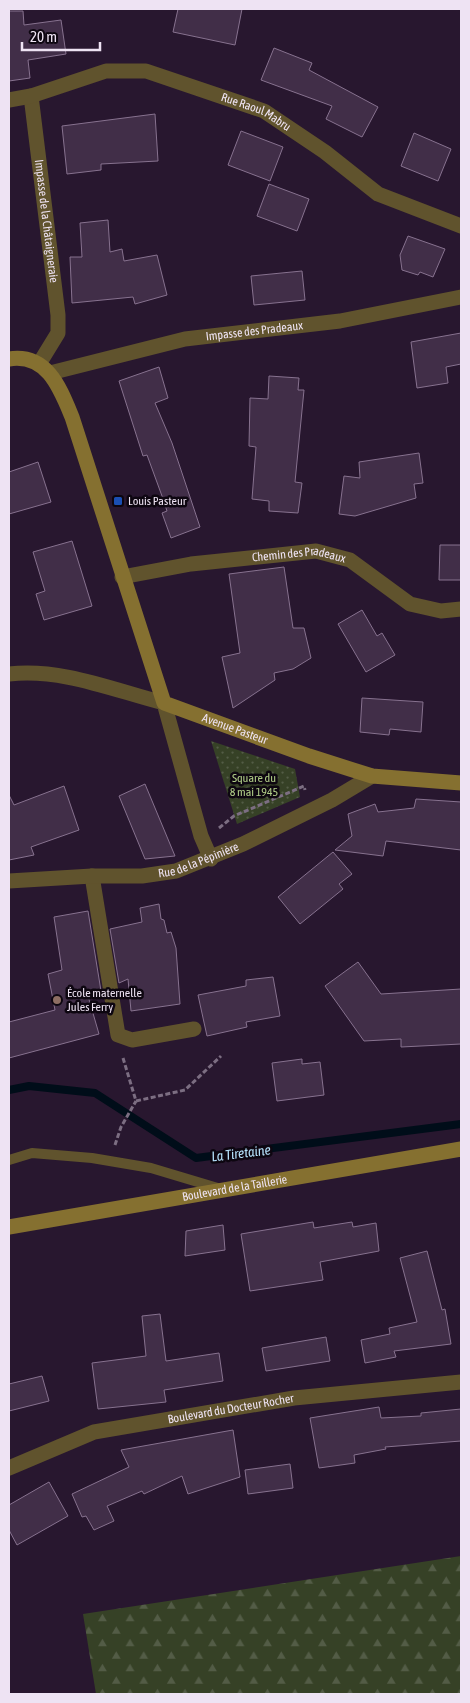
<svg xmlns="http://www.w3.org/2000/svg" width="470" height="1703" font-family="'Asap Condensed',sans-serif">
<defs>
<pattern id="grass-dots" width="8" height="8" patternUnits="userSpaceOnUse" patternTransform="scale(1.25)"><rect width="8" height="8" fill="#364126"/><path d="M2 2h.1M6 6h.1" fill="none" stroke="#535c46" stroke-width="1.8" stroke-linecap="round"/></pattern>
<pattern id="forest-firs" width="22" height="20" patternUnits="userSpaceOnUse" patternTransform="scale(1.25)"><rect width="22" height="20" fill="#364126"/><path d="M5 1l3.5 6h-7zM16 11l3.5 6h-7z" fill="#535c46"/></pattern>
</defs>
<rect width="100%" height="100%" fill="#28172f"/>
<polygon fill="url(#grass-dots)" points="211,741 295,769 300,797 237,824"/>
<polygon fill="url(#forest-firs)" points="461,1556 461,1694 96,1694 83,1614"/>
<g fill="none" stroke-linecap="round" stroke-linejoin="round">
<polyline stroke="#000d19" stroke-width="8" points="9,1090 29,1086 95,1093 196,1158 461,1124"/>
</g>
<g fill="#412e48" stroke="#87728f">
<polygon points="178,9 242,9 235,45 173,32"/>
<polygon points="9,11 23,11 24,25 61,20 66,54 28,60 30,78 9,81"/>
<polygon points="274,48 312,63 309,70 378,107 362,137 326,119 332,106 261,80"/>
<polygon points="155,114 158,161 101,164 101,170 67,174 62,126"/>
<polygon points="241,131 283,147 270,181 228,165"/>
<polygon points="414,133 451,149 438,181 401,166"/>
<polygon points="269,184 309,199 297,231 257,216"/>
<polygon points="108,220 110,252 122,249 124,261 157,255 167,295 135,304 133,297 72,303 70,257 82,257 80,223"/>
<polygon points="408,236 445,249 433,277 420,272 418,275 402,270 400,255"/>
<polygon points="302,271 305,300 254,305 251,276"/>
<polygon points="461,333 461,364 446,367 448,383 417,388 411,342"/>
<polygon points="159,367 168,398 155,403 172,443 200,527 171,538 162,513 167,511 162,496 147,455 143,456 119,381"/>
<polygon points="269,376 299,378 298,390 304,390 295,482 302,483 298,513 269,511 269,501 252,499 256,447 249,446 250,398 268,399"/>
<polygon points="419,453 423,483 414,484 416,498 355,516 339,514 344,476 360,478 359,462"/>
<polygon points="38,462 51,502 9,514 9,472"/>
<polygon points="72,541 92,606 44,620 36,594 45,591 33,552"/>
<polygon points="440,545 461,545 461,580 439,580"/>
<polygon points="284,567 293,628 304,628 311,658 293,669 274,673 275,680 233,708 222,657 240,653 229,574"/>
<polygon points="362,610 377,636 382,633 395,655 366,672 338,624"/>
<polygon points="362,698 423,702 421,732 390,729 389,735 360,732"/>
<polygon points="145,784 175,856 145,859 119,796"/>
<polygon points="64,786 79,830 31,847 34,855 9,860 9,795 14,805"/>
<polygon points="416,799 461,802 461,850 386,841 383,856 335,850 352,836 348,814 375,804 378,812 414,808"/>
<polygon points="333,852 352,874 339,884 343,889 300,924 278,897"/>
<polygon points="159,904 161,919 164,920 167,933 171,932 176,948 180,1004 131,1011 128,979 119,983 110,929 142,922 140,908"/>
<polygon points="88,911 101,991 88,996 99,1034 9,1058 9,1022 55,1010 48,974 62,970 54,917"/>
<polygon points="358,962 381,994 461,989 461,1044 401,1047 401,1039 364,1041 325,986"/>
<polygon points="273,977 280,1016 246,1022 247,1027 207,1036 198,995 246,986 246,980"/>
<polygon points="302,1059 302,1064 320,1062 324,1095 277,1101 272,1063"/>
<polygon points="313,1222 314,1228 352,1222 353,1227 376,1223 379,1251 320,1262 323,1280 250,1291 241,1234"/>
<polygon points="223,1225 225,1250 185,1256 186,1231"/>
<polygon points="427,1251 442,1310 445,1309 451,1344 394,1351 396,1357 365,1363 361,1340 390,1334 389,1328 417,1322 400,1258"/>
<polygon points="160,1314 166,1361 219,1353 223,1381 164,1390 166,1402 98,1409 92,1363 146,1356 142,1316"/>
<polygon points="326,1337 330,1361 266,1371 262,1348"/>
<polygon points="42,1376 49,1401 9,1411 9,1384"/>
<polygon points="379,1407 381,1418 421,1416 421,1413 461,1409 461,1441 385,1447 386,1449 354,1455 355,1463 319,1468 310,1418"/>
<polygon points="233,1430 240,1477 188,1494 182,1476 144,1494 142,1491 107,1506 114,1521 94,1530 86,1516 82,1517 72,1494 129,1467 121,1450"/>
<polygon points="290,1464 293,1488 248,1494 245,1470"/>
<polygon points="49,1482 68,1516 17,1545 9,1530 9,1505"/>
</g>
<g fill="none" stroke-linecap="round" stroke-linejoin="round">
<g stroke="#7c6e82" stroke-width="3" stroke-dasharray="5 2.5" stroke-linecap="butt">
<polyline points="219,828 234,816 304,786 305,790"/>
<polyline points="123,1058 136,1101 185,1090 221,1056"/>
<polyline points="115,1145 121,1127 136,1101"/>
</g>
<polyline stroke="#60532d" stroke-width="10" points="9,1160 32,1153 92,1158 151,1168 221,1189"/>
<g stroke="#60532d" stroke-width="15">
<path id="s1" d="M31,96l27,219v18l-19,31"/>
<path id="s2" d="M9,100l22,-4 75,-25h40l118,40 61,41 53,42 83,32"/>
<path id="s3" d="M50,373l135,-34 155,-18 121,-24"/>
<path id="s4" d="M122,577l69,-13 125,-13 34,9 60,44 31,7 20,-2"/>
<path d="M9,674c53,-6 104,16 155,29l37,133 10,23"/>
<polyline points="92,876 118,1035 132,1040 194,1029"/>
<path id="s5" d="M9,881l83,-5h50l34,-5 67,-27 89,-44 40,-24"/>
<path id="s6" d="M9,1468l85,-36 200,-34 167,-16"/>
</g>
<g stroke="#857030" stroke-width="15">
<path id="s7" d="M9,359c38,-6 51,29 63,58l92,286 145,53 63,20 89,7"/>
<path id="s8" d="M9,1227l452,-78"/>
</g>
</g>
<rect fill="#1a4fb4" stroke="#0d0610" stroke-width="2" x="113" y="496" width="10" height="10" rx="2.5"/>
<circle fill="#8d6e63" stroke="#0d0610" stroke-width="2" cx="57" cy="1000" r="5"/>
<g text-anchor="middle" stroke-width="5" stroke-linejoin="round" paint-order="stroke">
<g font-size="12" fill="#eee3f3" stroke="#0d0610">
<text dy="4" stroke="none"><textPath href="#s2" startOffset="259">Rue Raoul Mabru</textPath></text>
<text dy="4" stroke="none"><textPath href="#s1" startOffset="126">Impasse de la Châtaigneraie</textPath></text>
<text dy="4" stroke="none"><textPath href="#s3" startOffset="209">Impasse des Pradeaux</textPath></text>
<text dy="4" stroke="none"><textPath href="#s4" startOffset="179">Chemin des Pradeaux</textPath></text>
<text dy="4" stroke="none"><textPath href="#s7" startOffset="470">Avenue Pasteur</textPath></text>
<text dy="4" stroke="none"><textPath href="#s5" startOffset="192">Rue de la Pépinière</textPath></text>
<text dy="4" stroke="none"><textPath href="#s8" startOffset="229">Boulevard de la Taillerie</textPath></text>
<text dy="4" stroke="none"><textPath href="#s6" startOffset="231">Boulevard du Docteur Rocher</textPath></text>
</g>
<g font-size="12" fill="#eee3f3" stroke="#0d0610" text-anchor="start">
<text x="128" y="505">Louis Pasteur</text>
<text x="67" y="997">École maternelle<tspan x="67" dy="14">Jules Ferry</tspan></text>
</g>
<g font-size="12" fill="#b1ce88" stroke="#0d0610">
<text x="254" y="782">Square du<tspan x="254" dy="14">8 mai 1945</tspan></text>
</g>
<g font-size="14" font-style="italic" fill="#b6e2fc" stroke="#0d0610">
<text transform="translate(241 1153) rotate(-7)" y="5">La Tiretaine</text>
</g>
</g>
<rect width="470" height="1703" fill="none" stroke="#eee3f3" stroke-width="20"/>
<path d="M22 42v8h78v-8" fill="none" stroke="#eee3f3" stroke-width="2.5"/>
<text x="30" y="42" font-size="15" fill="#eee3f3" stroke="#0d0610" stroke-width="4" paint-order="stroke">20 m</text>
</svg>
